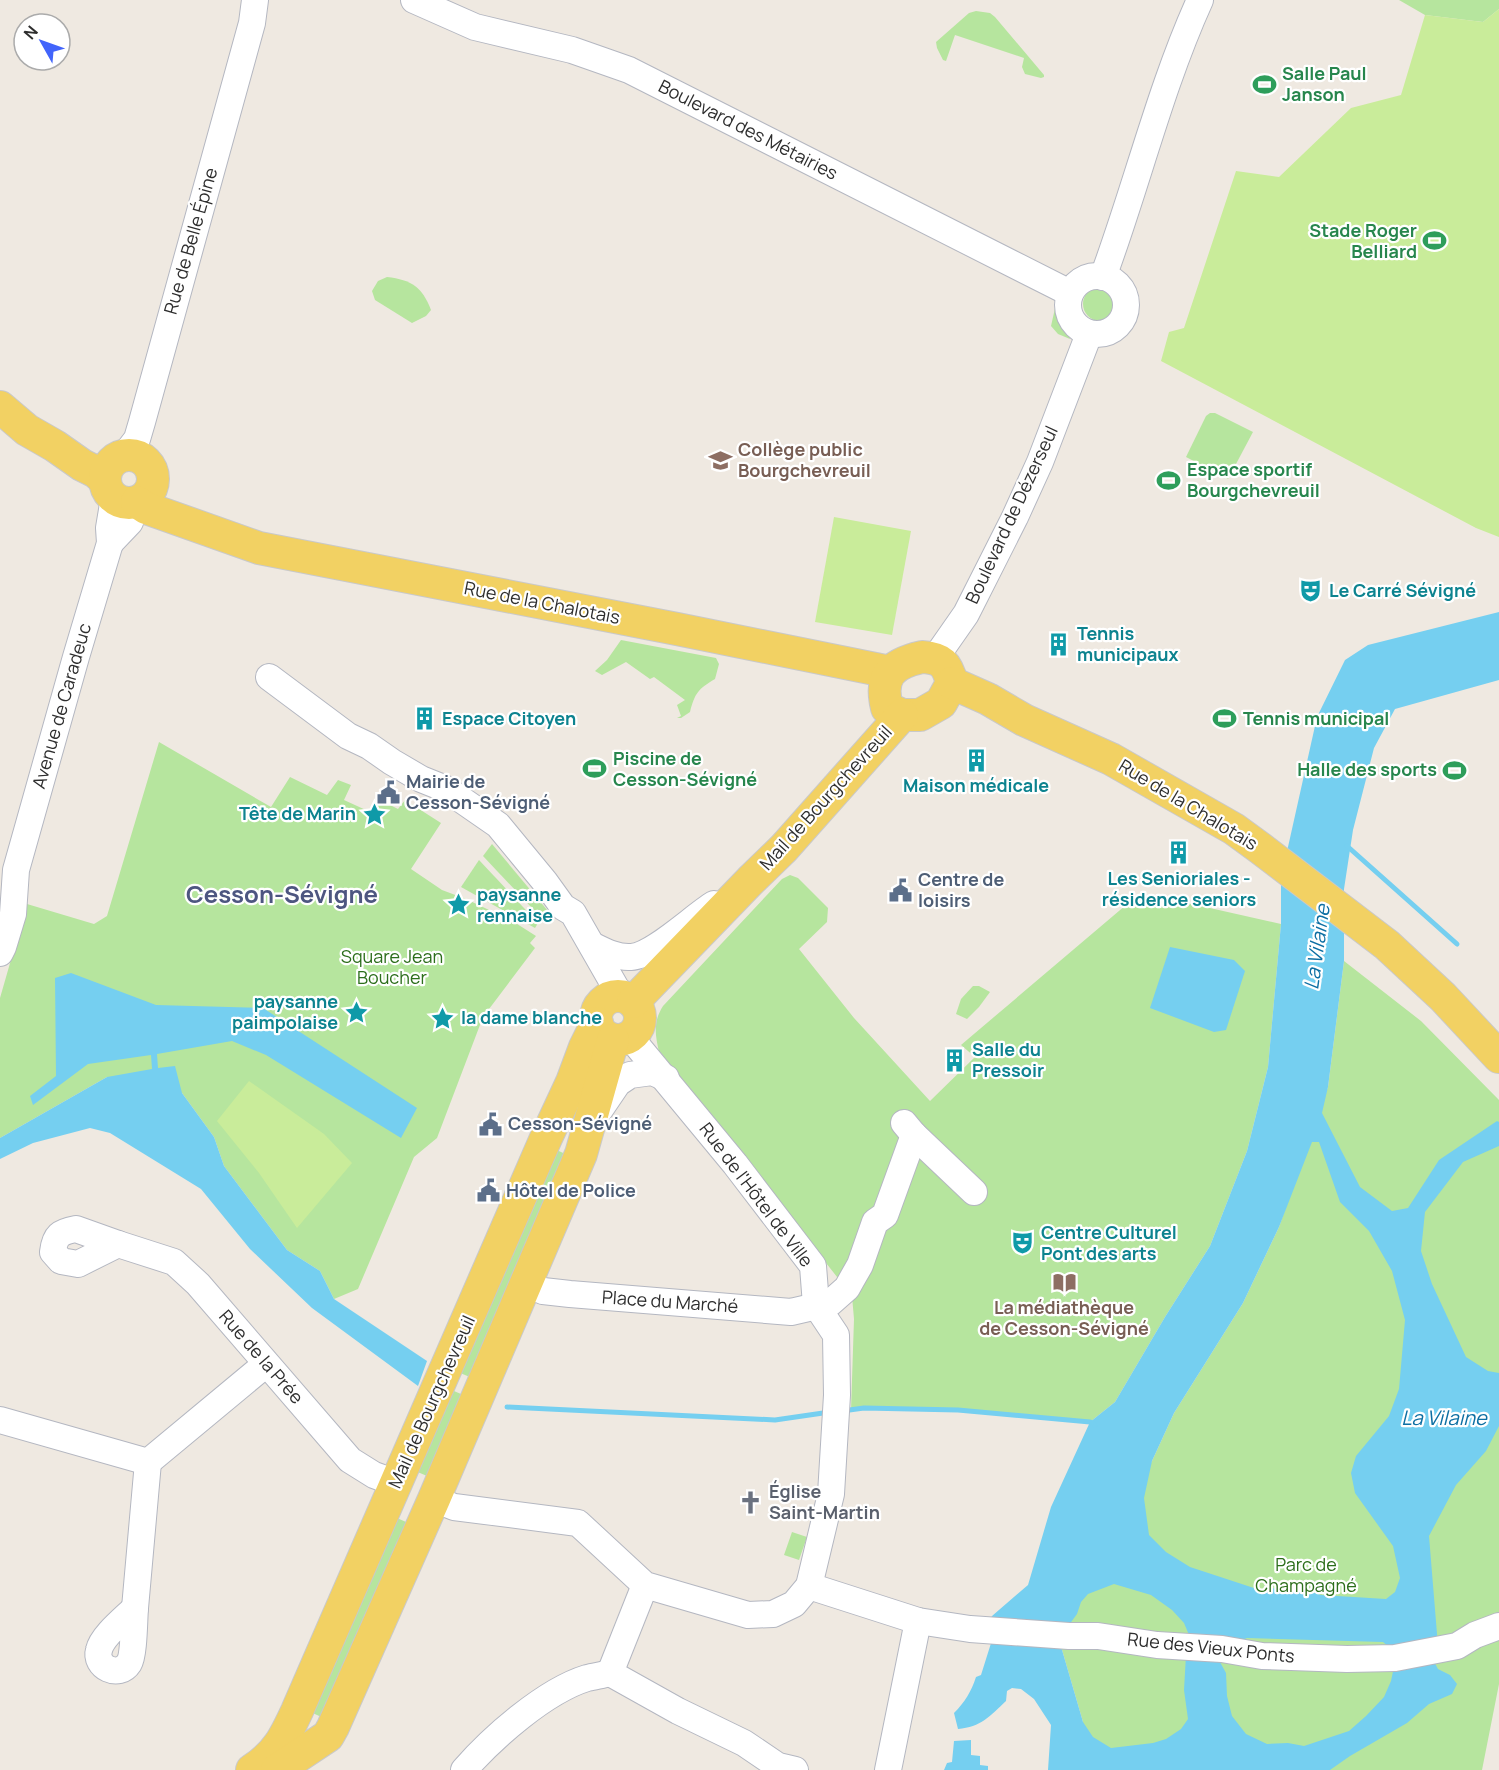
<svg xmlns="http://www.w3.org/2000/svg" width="1499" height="1770" font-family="Manrope,sans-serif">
<rect width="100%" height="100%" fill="#efe9e1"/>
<g fill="#b6e59e">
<polygon points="1399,0 1499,0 1499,9 1483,22 1425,15"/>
<polygon points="976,11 990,13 995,17 1044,75 1044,77 1041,78 1025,74 1022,67 1024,58 955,35 946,61 943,60 937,48 936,42 969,13"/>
<path d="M387,277c25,3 35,10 44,33l-5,6 -14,7 -37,-23 -3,-9 6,-10z"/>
<circle cx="1100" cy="304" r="17"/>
<polygon points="1056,304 1068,330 1070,339 1058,334 1051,326"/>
<polygon points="1210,413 1215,413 1253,432 1228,479 1186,457 1206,416"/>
<path d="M621,640l95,18 3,6 -4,15c-17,10 -20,14 -25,33l-9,6h-4l4,-2 -4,-11 8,-5 -31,-23 -4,2 -24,-17 -24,13 -7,-4 12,-11z"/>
<polygon points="159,742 271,807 290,777 327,795 338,780 351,785 344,800 368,811 378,799 398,809 405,800 441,823 411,869 442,890 466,899 514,922 536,936 530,943 535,948 483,1017 437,1138 414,1157 358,1289 334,1299 320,1271 287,1250 224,1166 214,1137 182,1093 107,1077 0,1138 0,998 27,904 94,924 107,916"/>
<polygon points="492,844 553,917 547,924 483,856"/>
<polygon points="479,860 538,923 535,928 461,887"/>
<path d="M790,875l8,3 30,30 -1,14 -28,27 55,69 76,83 45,-44 -14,-12 165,-140 35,-8 120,27 -13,143 -21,84 -37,95 -45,71 -50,85 -25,20 -132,-12 -94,-2 -13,2 3,-91 -2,-23 -191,-243 -2,-1c-4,-18 -6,-30 4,-46l119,-127z"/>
<polygon points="1344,961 1421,1021 1499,1100 1499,1684 1482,1770 1078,1770 1083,1722 1060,1643 1065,1609 1152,1461 1174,1413 1243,1303 1279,1227 1328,1087"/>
<polygon points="973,986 979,986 990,992 979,1007 967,1019 956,1014 961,999"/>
<polygon points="550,1147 572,1157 477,1380 453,1370"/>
<polygon points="447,1388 468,1397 434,1479 413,1470"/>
<polygon points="390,1515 413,1525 328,1720 306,1710"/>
<polygon points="792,1532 807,1537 799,1560 784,1555"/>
</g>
<g fill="#c9ec9a">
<polygon points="1499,9 1499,537 1476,528 1161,361 1169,332 1184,328 1236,171 1279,177 1351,108 1401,95 1425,15 1483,22"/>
<polygon points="834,517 911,531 892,635 815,622"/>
<polygon points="249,1081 324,1134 352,1163 297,1228 259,1173 217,1121"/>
</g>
<g fill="#75cff0" fill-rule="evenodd">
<path d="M1499,612v68l-104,29 -21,39 -21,82 -9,59v72l-16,126 -6,26 38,74 32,24 16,-3 31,-48 58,-39 2,1v24l-36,16 -38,50 -4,39 11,33 34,73 22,14 11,2v53l-13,25 -30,34 -27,51 9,110 -43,6 -12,-10 -136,-4 -21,8 -37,-11 -5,-12 -12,-13 -21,-15 -37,-11 -26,10 -7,8 -4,12 -11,15 -79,-4 5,-9 36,-31 23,-78 39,-85 25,-20 50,-85 45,-71 37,-95 21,-84 13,-143v-39l7,-38 29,-130 28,-57 23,-15zM1312,1142h7l21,60 29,29 23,40 13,49 -6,69 -10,27 -33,40 -5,17 4,20 38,53 7,32 -5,14 -9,7 -65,-4 -27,-9 -34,4 -70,-23 -24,-15 -17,-17 -5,-37 8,-37 22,-48 69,-110 36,-76z"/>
<polygon points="1170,947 1234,960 1245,971 1226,1030 1214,1032 1150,1008"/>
<polygon points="71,973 156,1005 263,1008 417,1108 401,1138 266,1055 232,1041 157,1054 158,1068 175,1066 182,1093 214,1137 224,1166 287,1250 320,1271 334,1299 427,1361 418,1386 312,1308 250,1249 201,1189 110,1133 90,1128 33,1143 0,1159 0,1138 107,1077 152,1069 151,1055 88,1064 33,1105 30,1096 56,1076 55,978"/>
<path d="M992,1640l68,3 23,79 10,15 18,11 42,-5 13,-4 15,-10 7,-10 -4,-29 2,-35 29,-2 11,20 1,23 5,20 14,18 21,10 21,-1 16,3 45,-15 17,-15 18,-19 7,-16 5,-24 34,-3 8,15 12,6 7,9 -5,10 -23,10 -22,19 -57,33 -20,14h-282l3,-45 -17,-26 -13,-10 -9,-1 -5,3 -1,10c-16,15 -25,26 -48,28l-4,-16c11,-11 17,-21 22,-36l5,-2z"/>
<polygon points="971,1740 971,1755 980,1756 980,1765 988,1766 988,1770 944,1770 947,1763 952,1762 954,1741"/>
</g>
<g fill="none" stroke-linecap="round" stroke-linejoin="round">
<g stroke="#75cff0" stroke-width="5">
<polyline points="1347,846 1457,944"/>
<polyline points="507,1407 775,1420 830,1412"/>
<polyline points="842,1411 864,1408 958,1410 1090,1422 1095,1425"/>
</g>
<defs>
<g id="minor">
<polyline points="414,0 475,27 572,50 629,70 1070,293"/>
<circle cx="1097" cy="305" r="29"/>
<path d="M1103,277c34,-92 57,-189 97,-277"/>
<polyline points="124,456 137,439 142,422 252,23 255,0"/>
<polyline points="110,543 130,522 137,502"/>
<polyline points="936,657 966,614 1015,517 1040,462 1089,334"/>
<polyline points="269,677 348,736 369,746 392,762 421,779 446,789 498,825 545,882 563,907 573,913 616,988 616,997"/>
<path d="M592,945c12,6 25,13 39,12 22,-1 63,-41 83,-53"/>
<polyline points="0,953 3,947 13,914 16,870 76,657 110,543 109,528 114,498"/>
<polyline points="599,1111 618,1083 630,1075 652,1072 666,1078"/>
<polyline points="904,1123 914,1135 974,1192"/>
<path d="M76,1229l42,15 -40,20 -17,-3 -8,-9c2,-17 7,-20 23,-23z"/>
<polyline points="118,1244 174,1262 198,1284 350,1460 374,1475 396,1483"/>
<polyline points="525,1283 543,1291 570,1294 791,1312 830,1303 847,1288 852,1279 860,1265 875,1222 885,1215 914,1135"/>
<polyline points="0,1420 148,1462 266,1364"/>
<polyline points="434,1499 454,1507 578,1523 645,1585 748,1615 773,1614 794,1604 809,1586 831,1494 837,1395 836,1335 816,1305 813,1266 735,1164 630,1037"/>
<polyline points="809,1586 918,1621 970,1629 1069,1636 1098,1636 1157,1645 1222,1649 1262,1656 1347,1659 1395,1658 1457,1646 1475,1635 1499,1626"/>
<path d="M135,1608c-1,12 -1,47 -6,55 -10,16 -35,4 -30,-13 3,-14 26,-32 36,-42z"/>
<polyline points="135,1608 148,1462"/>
<polyline points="610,1673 678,1711 744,1743 778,1766 795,1770"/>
<polyline points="610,1673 645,1585"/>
<path d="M464,1770c29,-33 81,-79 123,-92 8,-2 16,-3 23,-5"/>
<polyline points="888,1770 918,1621"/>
</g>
<g id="major">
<polyline points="0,407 27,430 55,446 82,465 96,472 105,480"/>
<circle cx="129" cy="479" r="24"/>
<polyline points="137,502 146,508 259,548 677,629 890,672"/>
<path d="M922,657c20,1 25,7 30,26l-11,20 -21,12h-18l-15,-7c-8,-32 4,-44 35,-51z"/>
<polyline points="952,683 988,699 1024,720 1111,759 1234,829 1260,848 1387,945 1443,997 1499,1057"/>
<circle cx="618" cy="1018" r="22"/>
<polyline points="633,1002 750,881 784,848 902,715"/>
<path d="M252,1770c25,-16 33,-33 45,-59l249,-573 26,-56 13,-35 12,-24"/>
<polyline points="277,1770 328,1736 333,1727 434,1499 581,1154 613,1040"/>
</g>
</defs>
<use href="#minor" stroke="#b4b7c1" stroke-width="28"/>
<use href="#major" stroke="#c9c9c9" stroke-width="34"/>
<use href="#minor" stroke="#fff" stroke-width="26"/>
<use href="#major" stroke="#f2d163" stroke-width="32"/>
</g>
<defs>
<symbol id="stadium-bare" viewBox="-9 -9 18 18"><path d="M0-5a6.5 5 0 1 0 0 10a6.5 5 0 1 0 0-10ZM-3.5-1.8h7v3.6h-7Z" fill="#2e9e5b" stroke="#fff" stroke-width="2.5" paint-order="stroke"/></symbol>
<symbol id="school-bare" viewBox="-9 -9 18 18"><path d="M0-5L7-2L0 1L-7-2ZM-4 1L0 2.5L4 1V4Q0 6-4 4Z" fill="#8d6e63" stroke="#fff" stroke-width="2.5" paint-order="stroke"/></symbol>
<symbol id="theatre-bare" viewBox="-9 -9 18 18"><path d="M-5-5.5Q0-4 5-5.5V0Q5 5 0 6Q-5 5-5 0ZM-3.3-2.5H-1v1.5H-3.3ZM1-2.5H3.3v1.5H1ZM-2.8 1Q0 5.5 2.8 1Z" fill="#0f9aa8" stroke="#fff" stroke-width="2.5" paint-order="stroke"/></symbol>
<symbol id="building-bare" viewBox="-9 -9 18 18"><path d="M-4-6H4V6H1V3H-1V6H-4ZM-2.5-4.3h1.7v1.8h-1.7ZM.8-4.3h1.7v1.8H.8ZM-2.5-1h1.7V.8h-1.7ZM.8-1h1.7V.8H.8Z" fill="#0f9aa8" stroke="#fff" stroke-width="2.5" paint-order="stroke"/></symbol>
<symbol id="civic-bare" viewBox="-9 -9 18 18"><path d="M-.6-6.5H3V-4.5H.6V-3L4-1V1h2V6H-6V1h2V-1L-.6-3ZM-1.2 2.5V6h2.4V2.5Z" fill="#5c6f8a" stroke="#fff" stroke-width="2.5" paint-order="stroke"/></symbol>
<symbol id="sight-bare" viewBox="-9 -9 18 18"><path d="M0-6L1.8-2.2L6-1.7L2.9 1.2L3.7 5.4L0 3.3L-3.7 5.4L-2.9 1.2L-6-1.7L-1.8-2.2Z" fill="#0f9aa8" stroke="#fff" stroke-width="2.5" paint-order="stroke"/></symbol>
<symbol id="library-bare" viewBox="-9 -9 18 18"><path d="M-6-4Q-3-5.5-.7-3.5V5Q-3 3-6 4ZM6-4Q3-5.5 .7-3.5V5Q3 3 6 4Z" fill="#8d6e63" stroke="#fff" stroke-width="2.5" paint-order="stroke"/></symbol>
<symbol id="church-bare" viewBox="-9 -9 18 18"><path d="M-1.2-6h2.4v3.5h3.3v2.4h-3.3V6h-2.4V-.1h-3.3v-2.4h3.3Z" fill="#6b7280" stroke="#fff" stroke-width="2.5" paint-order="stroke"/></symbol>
</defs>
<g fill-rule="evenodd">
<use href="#stadium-bare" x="1248" y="68" width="33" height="33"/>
<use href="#stadium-bare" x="1418" y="224" width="33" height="33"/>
<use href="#school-bare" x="704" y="444" width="33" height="33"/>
<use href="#stadium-bare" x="1152" y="464" width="33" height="33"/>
<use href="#theatre-bare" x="1294" y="574" width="33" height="33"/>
<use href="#building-bare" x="1042" y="628" width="33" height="33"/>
<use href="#building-bare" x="408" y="702" width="33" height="33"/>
<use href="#stadium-bare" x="1208" y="702" width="33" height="33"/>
<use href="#building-bare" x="960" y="744" width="33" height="33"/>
<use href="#stadium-bare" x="578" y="752" width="33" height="33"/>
<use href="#stadium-bare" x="1438" y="754" width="33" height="33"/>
<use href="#civic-bare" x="372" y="776" width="33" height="33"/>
<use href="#sight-bare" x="358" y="798" width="33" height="33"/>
<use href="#building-bare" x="1162" y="836" width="33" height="33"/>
<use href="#civic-bare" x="884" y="874" width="33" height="33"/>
<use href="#sight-bare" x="442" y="888" width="33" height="33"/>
<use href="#sight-bare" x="340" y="996" width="33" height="33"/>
<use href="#sight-bare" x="426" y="1002" width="33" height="33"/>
<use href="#building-bare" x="938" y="1044" width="33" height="33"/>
<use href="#civic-bare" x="474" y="1108" width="33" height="33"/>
<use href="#civic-bare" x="472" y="1174" width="33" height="33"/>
<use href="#theatre-bare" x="1006" y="1226" width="33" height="33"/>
<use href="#library-bare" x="1048" y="1266" width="33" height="33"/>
<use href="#church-bare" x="734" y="1486" width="33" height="33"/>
</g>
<g text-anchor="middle" stroke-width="4.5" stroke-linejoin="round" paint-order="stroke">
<g font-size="18" font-weight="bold" fill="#27864d" stroke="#fff" text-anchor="start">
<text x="1282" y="80">Salle Paul<tspan x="1282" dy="21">Janson</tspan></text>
<text x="1417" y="237" text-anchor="end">Stade Roger<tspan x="1417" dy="21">Belliard</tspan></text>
<text x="1187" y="476">Espace sportif<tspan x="1187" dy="21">Bourgchevreuil</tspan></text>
<text x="1243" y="725">Tennis municipal</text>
<text x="613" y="765">Piscine de<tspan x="613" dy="21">Cesson-Sévigné</tspan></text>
<text x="1437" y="776" text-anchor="end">Halle des sports</text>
</g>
<g font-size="18" fill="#2e2e2e" stroke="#fff">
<text transform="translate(748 130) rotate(27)" y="6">Boulevard des Métairies</text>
<text transform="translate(191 241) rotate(-74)" y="6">Rue de Belle Épine</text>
<text transform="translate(1012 515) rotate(-65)" y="6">Boulevard de Dézerseul</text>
<text transform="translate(542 603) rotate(11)" y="6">Rue de la Chalotais</text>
<text transform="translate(62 706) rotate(-74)" y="6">Avenue de Caradeuc</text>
<text transform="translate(826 798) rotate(-48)" y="6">Mail de Bourgchevreuil</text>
<text transform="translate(1188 805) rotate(31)" y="6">Rue de la Chalotais</text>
<text transform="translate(756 1195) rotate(53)" y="6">Rue de l'Hôtel de Ville</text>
<text transform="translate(670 1302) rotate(4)" y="6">Place du Marché</text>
<text transform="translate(261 1357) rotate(49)" y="6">Rue de la Prée</text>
<text transform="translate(432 1402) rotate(-66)" y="6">Mail de Bourgchevreuil</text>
<text transform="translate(1211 1648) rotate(6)" y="6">Rue des Vieux Ponts</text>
</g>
<g font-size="18" font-weight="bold" fill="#785e54" stroke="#fff" text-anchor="start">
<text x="738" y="456">Collège public<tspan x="738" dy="21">Bourgchevreuil</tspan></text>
<text x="1064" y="1314" text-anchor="middle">La médiathèque<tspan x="1064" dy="21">de Cesson-Sévigné</tspan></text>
</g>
<g font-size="18" font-weight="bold" fill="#0d838f" stroke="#fff" text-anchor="start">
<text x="1329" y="597">Le Carré Sévigné</text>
<text x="1077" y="640">Tennis<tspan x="1077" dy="21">municipaux</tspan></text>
<text x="442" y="725">Espace Citoyen</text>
<text x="976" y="792" text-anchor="middle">Maison médicale</text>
<text x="356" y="820" text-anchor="end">Tête de Marin</text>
<text x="1179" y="885" text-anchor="middle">Les Senioriales -<tspan x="1179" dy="21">résidence seniors</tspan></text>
<text x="477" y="901">paysanne<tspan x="477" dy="21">rennaise</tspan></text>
<text x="338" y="1008" text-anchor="end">paysanne<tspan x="338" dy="21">paimpolaise</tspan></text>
<text x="461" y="1024">la dame blanche</text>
<text x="972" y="1056">Salle du<tspan x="972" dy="21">Pressoir</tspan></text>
<text x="1041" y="1239">Centre Culturel<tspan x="1041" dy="21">Pont des arts</tspan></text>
</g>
<g font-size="18" font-weight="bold" fill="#4e5e75" stroke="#fff" text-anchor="start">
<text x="406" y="788">Mairie de<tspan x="406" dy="21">Cesson-Sévigné</tspan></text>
<text x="918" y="886">Centre de<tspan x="918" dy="21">loisirs</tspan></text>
<text x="508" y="1130">Cesson-Sévigné</text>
<text x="506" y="1197">Hôtel de Police</text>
</g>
<g font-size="18" fill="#2c6e1b" stroke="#fff">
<text x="392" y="963">Square Jean<tspan x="392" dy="21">Boucher</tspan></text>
<text x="1306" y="1571">Parc de<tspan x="1306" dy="21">Champagné</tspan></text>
</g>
<g font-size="18" font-weight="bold" fill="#5b616d" stroke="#fff" text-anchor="start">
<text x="769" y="1498">Église<tspan x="769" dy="21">Saint-Martin</tspan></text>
</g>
<g font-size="20" font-style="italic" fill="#0d6fa3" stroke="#fff">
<text transform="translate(1317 947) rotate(-82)" y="7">La Vilaine</text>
<text x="1444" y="1425">La Vilaine</text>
</g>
<g font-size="24" font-weight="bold" fill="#4d5680" stroke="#fff">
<text x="282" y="903">Cesson-Sévigné</text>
</g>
</g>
<g transform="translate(42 42) rotate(310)"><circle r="28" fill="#ffffff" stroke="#ababab" stroke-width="1.5"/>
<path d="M0-4.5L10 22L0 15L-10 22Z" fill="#4264fb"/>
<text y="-9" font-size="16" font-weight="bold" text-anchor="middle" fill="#2e2e2e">N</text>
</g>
</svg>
